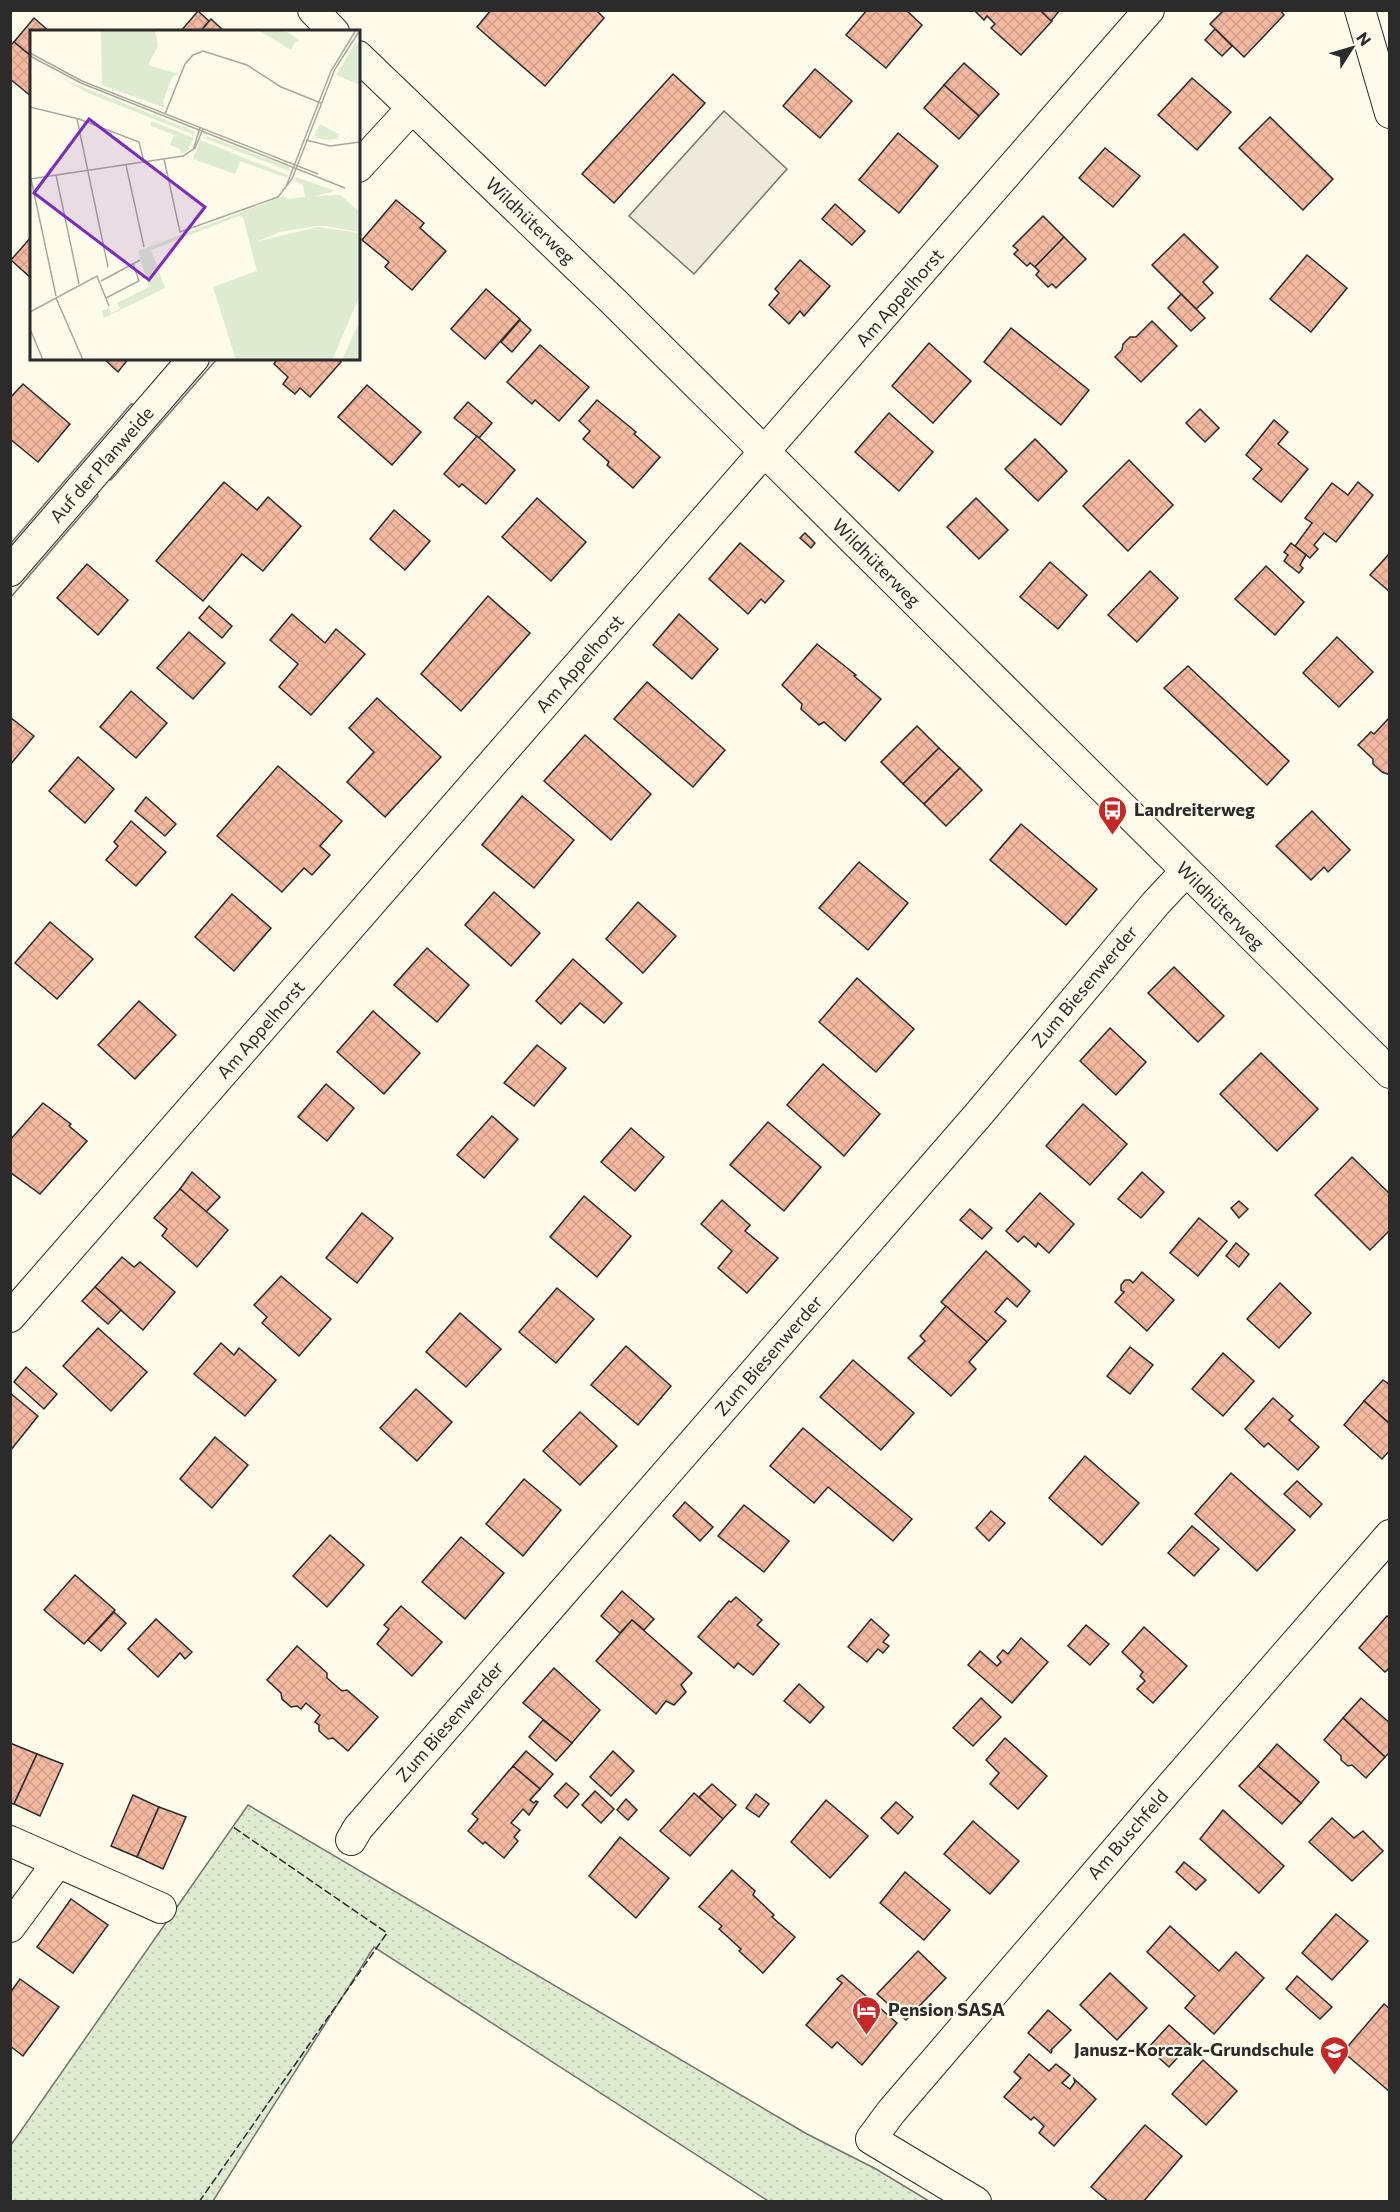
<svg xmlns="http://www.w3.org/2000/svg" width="1400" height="2212" font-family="Commissioner,sans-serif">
<defs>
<pattern id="grass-dots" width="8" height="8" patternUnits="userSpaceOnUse" patternTransform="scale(1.5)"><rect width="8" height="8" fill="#deebd1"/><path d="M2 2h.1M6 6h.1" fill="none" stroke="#bfcab4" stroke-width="1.8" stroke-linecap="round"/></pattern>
<pattern id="building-cross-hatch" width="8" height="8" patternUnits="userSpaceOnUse" patternTransform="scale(1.5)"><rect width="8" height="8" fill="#f2b8a0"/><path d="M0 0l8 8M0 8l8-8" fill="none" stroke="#d09e8a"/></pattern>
</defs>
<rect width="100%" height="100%" fill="#fdfbea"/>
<polygon fill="url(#grass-dots)" stroke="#74746e" stroke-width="1.5" points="248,1805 807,2134 876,2169 929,2201 768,2201 374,1947 213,2201 11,2202 11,2145"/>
<g fill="#eceadb" stroke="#74746e" stroke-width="1.5">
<polygon points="724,111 787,169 694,274 629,216"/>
<polygon points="206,359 217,359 111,480 102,479"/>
<polygon points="131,404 139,405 11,555 11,543"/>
<polygon points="95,487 98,496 11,597 11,585"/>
</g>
<g fill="url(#building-cross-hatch)" stroke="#2b2b2b" stroke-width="1.5">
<polygon points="491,10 596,10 604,18 545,86 477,27"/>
<polygon points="867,10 906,10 922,25 886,68 846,35"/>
<polygon points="974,10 1040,10 1052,21 1021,55 991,28 995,24 987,16 984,20"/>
<polygon points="1040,10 1060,10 1051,21"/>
<polygon points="1224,10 1280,10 1284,15 1244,57 1210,24"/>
<polygon points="198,11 209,21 200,32 180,32"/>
<polygon points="34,18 50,32 32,32 32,57 14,42"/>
<polygon points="211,19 225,32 200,32"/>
<polygon points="1215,29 1232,46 1222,56 1205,40"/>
<polygon points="14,42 32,57 32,97 10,79 10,46"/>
<polygon points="964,63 999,94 979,116 944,85"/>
<polygon points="815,69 852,101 820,138 783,106"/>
<polygon points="673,74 705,103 614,203 582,174"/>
<polygon points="1192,78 1231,112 1197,150 1158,115"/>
<polygon points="944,85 979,116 959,139 924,108"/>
<polygon points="1270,117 1333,179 1303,210 1239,148"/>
<polygon points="898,133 938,166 899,213 859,180"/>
<polygon points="1105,148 1140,176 1113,207 1079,178"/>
<polygon points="396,200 424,223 420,228 446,251 412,290 385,267 389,262 362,240"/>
<polygon points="835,204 865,231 852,245 822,219"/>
<polygon points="1043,216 1064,237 1035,267 1030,263 1027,266 1014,254 1018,250 1013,246"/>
<polygon points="1184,234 1218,267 1203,282 1213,293 1196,309 1152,265"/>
<polygon points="32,236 32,279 11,260"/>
<polygon points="1064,237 1086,259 1056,288 1052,284 1048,287 1036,275 1039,271 1035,267"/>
<polygon points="1307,255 1347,288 1311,332 1270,299"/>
<polygon points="800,260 830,286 804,316 800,311 789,324 769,305 779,293 775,289"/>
<polygon points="486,289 520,319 485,359 451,329"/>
<polygon points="1181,294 1205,318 1191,331 1168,308"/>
<polygon points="520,320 531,330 512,352 501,342"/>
<polygon points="1152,321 1177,346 1141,382 1115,357 1122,350 1123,344 1130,337 1136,337"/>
<polygon points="1011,328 1089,390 1061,425 984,362"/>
<polygon points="929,343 971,381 933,423 892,386"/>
<polygon points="540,345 589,387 559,421 535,400 532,404 507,382"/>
<polygon points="103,358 129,358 118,372"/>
<polygon points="278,358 337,358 341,362 310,397 300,388 295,394 283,384 288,377 274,364"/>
<polygon points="23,384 70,424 38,462 10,439 10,398"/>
<polygon points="367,385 421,432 392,465 338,417"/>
<polygon points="597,400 636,432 634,434 660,457 633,488 607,465 609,462 583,439 590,431 579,421"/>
<polygon points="468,402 492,423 479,438 454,418"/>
<polygon points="1200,409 1219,428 1205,442 1186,423"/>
<polygon points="889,413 933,452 899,491 855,452"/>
<polygon points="1274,420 1288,432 1278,444 1308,469 1281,502 1253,479 1262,469 1246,455"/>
<polygon points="477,436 515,470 486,504 462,484 459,487 444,474"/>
<polygon points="1035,439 1067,471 1038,501 1005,469"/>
<polygon points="1129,460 1173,505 1128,551 1083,506"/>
<polygon points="224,482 257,510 268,497 301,526 263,571 242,554 203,601 156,561"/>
<polygon points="1358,482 1373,495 1336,542 1324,533 1314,545 1318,549 1310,558 1295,546 1312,523 1305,518 1332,483 1348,495"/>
<polygon points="537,498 586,542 551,581 502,537"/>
<polygon points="976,498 1008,530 979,559 947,527"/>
<polygon points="394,510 430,541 405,570 370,539"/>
<polygon points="805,533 815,543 811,548 800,538"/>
<polygon points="740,543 784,581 765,603 761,599 748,614 709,579"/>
<polygon points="1291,543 1306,555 1300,565 1303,568 1299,573 1284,561 1288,555 1284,552"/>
<polygon points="1390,553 1390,592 1370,575"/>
<polygon points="1050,562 1087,595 1058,629 1020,597"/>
<polygon points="87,564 128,600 98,635 57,598"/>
<polygon points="1266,566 1304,602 1275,635 1235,599"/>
<polygon points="1150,571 1178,598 1137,642 1108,615"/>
<polygon points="488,596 530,633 461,711 421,674"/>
<polygon points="209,606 232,626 222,638 199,618"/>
<polygon points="292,614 325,643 336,629 365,654 311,715 279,687 298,664 270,640"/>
<polygon points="679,614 718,649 692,679 653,645"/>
<polygon points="189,632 225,663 193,699 157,668"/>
<polygon points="1337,637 1373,672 1339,707 1303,673"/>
<polygon points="817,644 856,675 854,676 881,699 845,741 824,722 819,725 801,709 802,704 782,685"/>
<polygon points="1188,666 1289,761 1267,785 1164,688"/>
<polygon points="647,682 725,750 693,787 614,719"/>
<polygon points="131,691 167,723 136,758 100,727"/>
<polygon points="377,698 441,757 385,817 347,782 374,752 349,728"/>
<polygon points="10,717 34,736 10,765"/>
<polygon points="1390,717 1390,775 1382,772 1373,764 1373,759 1358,745 1371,732 1374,734"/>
<polygon points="917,726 939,748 903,784 881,762"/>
<polygon points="585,735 651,794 611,840 544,781"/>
<polygon points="939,748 960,768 924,804 903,784"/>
<polygon points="78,757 114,789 85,823 49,791"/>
<polygon points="278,766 342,821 320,846 330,855 312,875 304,868 282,892 217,836"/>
<polygon points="960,768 982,790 946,826 924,804"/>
<polygon points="522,796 574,840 534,888 482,845"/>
<polygon points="146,797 176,824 165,836 135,811"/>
<polygon points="1312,811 1350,850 1328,872 1324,867 1311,880 1276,846"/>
<polygon points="131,821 166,852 136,886 106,860 118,846 114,842"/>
<polygon points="1021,824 1097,889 1066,925 990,860"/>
<polygon points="859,862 908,903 868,950 819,908"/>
<polygon points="494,892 540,933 511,966 465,925"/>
<polygon points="232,894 271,928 234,971 195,937"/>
<polygon points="638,902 676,936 643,973 606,939"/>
<polygon points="50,922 93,959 57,999 15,963"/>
<polygon points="427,948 469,985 437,1022 394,985"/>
<polygon points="573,959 622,1003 604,1023 580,1003 561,1024 536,1001"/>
<polygon points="1174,967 1224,1016 1198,1042 1148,993"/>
<polygon points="857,978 914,1029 876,1072 819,1022"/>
<polygon points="139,1001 176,1035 135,1079 98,1045"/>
<polygon points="373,1011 420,1053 384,1094 337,1052"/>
<polygon points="1110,1028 1146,1062 1116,1095 1080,1061"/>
<polygon points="537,1045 566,1068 534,1106 504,1083"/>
<polygon points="1261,1053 1318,1109 1277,1151 1220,1094"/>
<polygon points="823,1064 880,1114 844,1156 787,1105"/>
<polygon points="326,1084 354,1108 327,1141 298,1117"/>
<polygon points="43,1103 71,1124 69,1126 87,1141 40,1194 10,1172 10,1140"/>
<polygon points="1083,1104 1127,1144 1090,1185 1046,1146"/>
<polygon points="492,1116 518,1139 484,1178 457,1155"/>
<polygon points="768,1122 821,1167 784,1211 730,1165"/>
<polygon points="631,1128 664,1157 635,1191 601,1162"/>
<polygon points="1352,1157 1390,1194 1390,1230 1370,1250 1315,1195"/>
<polygon points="192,1172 220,1197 206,1212 180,1189"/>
<polygon points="1142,1172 1164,1192 1141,1218 1118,1199"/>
<polygon points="180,1189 228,1230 197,1267 162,1236 167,1229 154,1218"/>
<polygon points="1040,1193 1074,1224 1049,1253 1038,1243 1036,1247 1024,1236 1018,1242 1006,1231"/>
<polygon points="584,1196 631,1236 597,1277 550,1237"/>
<polygon points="722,1200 750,1225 745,1231 778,1258 747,1293 718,1268 732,1251 701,1224"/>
<polygon points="1239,1201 1248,1209 1239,1218 1231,1208"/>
<polygon points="970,1209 992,1228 982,1239 960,1220"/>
<polygon points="362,1213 393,1238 357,1283 326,1258"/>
<polygon points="1199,1218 1227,1241 1198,1276 1170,1253"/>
<polygon points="1236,1243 1249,1254 1239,1267 1226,1256"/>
<polygon points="986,1251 1030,1291 1017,1307 1007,1298 995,1312 1006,1321 987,1342 941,1302"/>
<polygon points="122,1257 134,1267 140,1262 175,1292 143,1330 95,1287"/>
<polygon points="1142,1272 1174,1300 1147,1331 1115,1302 1124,1292 1121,1290 1121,1285 1125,1280 1130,1280 1133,1283"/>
<polygon points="281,1276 331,1319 299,1356 262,1323 267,1317 254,1305"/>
<polygon points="1280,1283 1311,1313 1279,1348 1247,1319"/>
<polygon points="95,1287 121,1310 108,1324 82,1301"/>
<polygon points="557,1288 594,1319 556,1363 519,1332"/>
<polygon points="946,1306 987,1342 969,1362 976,1369 951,1396 908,1358 925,1341 920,1336"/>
<polygon points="460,1313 501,1349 466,1387 426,1352"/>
<polygon points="98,1328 147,1372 111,1411 63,1366"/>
<polygon points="221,1343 234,1355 239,1348 276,1380 245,1416 194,1374"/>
<polygon points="626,1346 671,1386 638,1425 591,1385"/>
<polygon points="1130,1347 1153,1365 1130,1394 1107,1376"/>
<polygon points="1223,1353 1254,1381 1223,1416 1192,1389"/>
<polygon points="853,1360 914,1413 881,1450 820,1397"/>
<polygon points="26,1367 57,1394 44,1409 14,1382"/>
<polygon points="1383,1380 1390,1385 1390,1424 1364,1401"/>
<polygon points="416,1389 452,1422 417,1461 380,1428"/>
<polygon points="10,1393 38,1416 10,1451"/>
<polygon points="1273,1398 1293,1416 1289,1420 1319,1447 1298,1470 1268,1443 1264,1447 1245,1429"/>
<polygon points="1364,1401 1390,1424 1390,1450 1382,1459 1344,1425"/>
<polygon points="580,1412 617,1446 580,1485 543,1451"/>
<polygon points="803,1428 912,1519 893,1541 828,1487 814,1503 770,1466"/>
<polygon points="215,1437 248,1465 212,1508 180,1479"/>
<polygon points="1085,1456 1139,1503 1102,1545 1049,1498"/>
<polygon points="1231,1473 1295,1530 1257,1571 1195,1514"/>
<polygon points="524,1479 561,1510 523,1556 486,1524"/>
<polygon points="1297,1481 1322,1504 1310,1517 1284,1494"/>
<polygon points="685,1502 713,1527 700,1541 673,1516"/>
<polygon points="744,1505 789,1541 764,1572 718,1536"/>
<polygon points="991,1511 1005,1523 989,1541 976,1528"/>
<polygon points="1192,1526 1219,1549 1194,1576 1168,1553"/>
<polygon points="330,1535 364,1565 327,1607 293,1576"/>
<polygon points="461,1537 504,1573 465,1619 422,1582"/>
<polygon points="75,1575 115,1610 84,1644 44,1610"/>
<polygon points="622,1591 654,1619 644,1630 632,1620 620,1633 601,1616"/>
<polygon points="736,1597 762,1620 757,1625 779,1644 753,1675 738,1663 734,1668 698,1637 729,1601 731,1602"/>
<polygon points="401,1606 442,1642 412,1676 377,1644 389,1629 384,1625"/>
<polygon points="114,1612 126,1623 101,1651 88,1640"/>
<polygon points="1387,1616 1390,1618 1390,1667 1385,1672 1359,1648"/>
<polygon points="156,1619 192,1652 185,1659 180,1653 158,1677 128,1649"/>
<polygon points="871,1619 889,1635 883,1642 889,1646 883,1653 878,1649 867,1662 848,1647"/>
<polygon points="632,1620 692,1673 681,1685 686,1692 674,1705 666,1701 656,1714 596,1661"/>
<polygon points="1086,1625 1109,1644 1090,1665 1068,1646"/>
<polygon points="1144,1627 1187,1666 1153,1703 1137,1689 1145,1681 1140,1676 1143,1672 1122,1652"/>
<polygon points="1021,1638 1048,1662 1012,1703 968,1665 980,1651 997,1666 1001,1662 997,1657 1003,1650 1008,1654"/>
<polygon points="297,1646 327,1673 327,1678 342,1691 347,1690 378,1717 348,1751 333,1738 328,1739 319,1731 319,1725 315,1722 320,1715 306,1703 301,1709 297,1706 291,1707 282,1699 281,1693 267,1680"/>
<polygon points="554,1668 600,1710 572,1743 523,1703"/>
<polygon points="799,1684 824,1707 810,1723 784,1701"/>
<polygon points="981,1698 1001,1717 973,1746 953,1728"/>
<polygon points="1361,1698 1390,1723 1390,1752 1385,1757 1343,1718"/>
<polygon points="1343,1718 1385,1757 1366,1778 1352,1765 1348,1766 1341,1760 1341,1756 1324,1740"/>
<polygon points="543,1720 572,1743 556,1761 529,1737"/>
<polygon points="1005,1738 1047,1776 1018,1809 990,1784 999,1773 986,1760"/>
<polygon points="10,1743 37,1754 14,1804 10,1803"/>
<polygon points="1277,1744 1319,1782 1301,1803 1258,1766"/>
<polygon points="526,1751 553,1774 540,1789 513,1766"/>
<polygon points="613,1751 634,1771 611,1796 590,1777"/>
<polygon points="37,1754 63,1764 40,1816 14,1804"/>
<polygon points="513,1766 540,1789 530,1800 534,1803 536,1801 538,1802 529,1815 523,1809 511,1823 520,1830 514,1837 518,1841 504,1858 485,1842 483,1844 468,1831 478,1819 472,1814"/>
<polygon points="1258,1766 1301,1803 1282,1824 1239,1786"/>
<polygon points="566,1783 579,1794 567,1808 554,1796"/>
<polygon points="712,1784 736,1805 723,1819 699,1797"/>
<polygon points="595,1791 614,1809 601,1823 582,1805"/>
<polygon points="694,1793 723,1819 690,1856 660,1831"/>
<polygon points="756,1794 769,1804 759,1817 746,1808"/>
<polygon points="133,1795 159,1807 137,1857 111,1846"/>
<polygon points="626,1799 637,1810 628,1820 617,1810"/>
<polygon points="826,1800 868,1836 830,1878 791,1842"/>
<polygon points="896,1802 913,1817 898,1834 881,1818"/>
<polygon points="159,1807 186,1817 163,1869 137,1857"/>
<polygon points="1223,1810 1284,1866 1259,1893 1200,1839"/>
<polygon points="1332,1818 1354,1838 1363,1831 1383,1851 1352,1881 1309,1842"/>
<polygon points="973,1821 1019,1861 990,1894 944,1854"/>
<polygon points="620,1837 669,1878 636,1918 589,1876"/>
<polygon points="1184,1862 1206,1880 1196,1890 1176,1872"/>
<polygon points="732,1870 755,1891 753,1895 774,1915 772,1917 795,1937 763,1973 739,1951 741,1949 719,1929 722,1926 699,1907"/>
<polygon points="905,1872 950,1910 924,1940 880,1903"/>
<polygon points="71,1899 108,1925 73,1973 37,1947"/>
<polygon points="1336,1914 1368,1941 1332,1980 1302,1953"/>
<polygon points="1170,1926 1219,1971 1236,1952 1264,1978 1214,2034 1185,2008 1195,1996 1147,1952"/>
<polygon points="918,1951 946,1978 906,2020 877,1994"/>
<polygon points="1110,1973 1147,2008 1117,2040 1080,2005"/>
<polygon points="842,1975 897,2023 862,2065 837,2042 832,2048 806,2025 842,1983 837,1979"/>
<polygon points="1297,1976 1332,2007 1320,2019 1286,1989"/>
<polygon points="20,1979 59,2007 23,2056 10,2046 10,1993"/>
<polygon points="1384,2004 1390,2009 1390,2092 1343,2052"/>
<polygon points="1048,2010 1071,2030 1051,2050 1052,2051 1051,2053 1028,2033"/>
<polygon points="1169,2025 1190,2044 1169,2067 1148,2048"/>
<polygon points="1029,2054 1049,2071 1056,2064 1070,2075 1062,2083 1070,2089 1075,2082 1074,2079 1096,2099 1054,2146 1039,2133 1044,2126 1034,2117 1031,2120 1004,2097 1021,2078 1014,2072"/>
<polygon points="1203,2060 1237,2091 1206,2125 1172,2094"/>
<polygon points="1145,2125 1182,2156 1143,2202 1109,2202 1091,2187"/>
</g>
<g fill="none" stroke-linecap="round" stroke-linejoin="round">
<defs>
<g id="minor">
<polyline points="313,10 334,32"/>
<polyline points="1360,10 1390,113"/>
<polyline points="358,56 614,302 1390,1073"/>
<polyline points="358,167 412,108"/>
<polyline points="10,571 194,358"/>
<polyline points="10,1317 1149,10"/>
<polyline points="351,1840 358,1828 978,1115 1156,903 1186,871"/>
<polyline points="10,1841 161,1908"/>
<polyline points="10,1927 58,1862"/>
<polyline points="976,2202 871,2139 891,2112 1165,1793 1390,1535"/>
</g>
</defs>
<use href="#minor" stroke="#2b2b2b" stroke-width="32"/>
<use href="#minor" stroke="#fdfbea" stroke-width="30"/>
<polyline stroke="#2b2b2b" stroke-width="1.5" stroke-dasharray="8 3" stroke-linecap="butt" points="199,2202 387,1933 233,1827"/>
</g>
<defs>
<symbol id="bus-pin" viewBox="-11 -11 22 30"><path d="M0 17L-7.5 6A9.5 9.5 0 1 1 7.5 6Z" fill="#c62828" stroke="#fdfbea"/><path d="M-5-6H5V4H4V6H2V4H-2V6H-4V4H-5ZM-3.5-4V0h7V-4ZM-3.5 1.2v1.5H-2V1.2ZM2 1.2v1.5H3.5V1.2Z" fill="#fff"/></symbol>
<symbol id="hotel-pin" viewBox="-11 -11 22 30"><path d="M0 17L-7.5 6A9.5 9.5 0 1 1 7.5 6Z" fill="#c62828" stroke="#fdfbea"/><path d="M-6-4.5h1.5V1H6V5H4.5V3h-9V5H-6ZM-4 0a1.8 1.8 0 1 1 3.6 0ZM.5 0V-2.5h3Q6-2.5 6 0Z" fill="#fff"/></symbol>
<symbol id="school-pin" viewBox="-11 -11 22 30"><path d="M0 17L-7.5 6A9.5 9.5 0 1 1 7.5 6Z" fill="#c62828" stroke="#fdfbea"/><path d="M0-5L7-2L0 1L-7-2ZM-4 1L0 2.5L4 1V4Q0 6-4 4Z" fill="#fff"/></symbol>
</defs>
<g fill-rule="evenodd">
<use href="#bus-pin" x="1096" y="794" width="33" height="45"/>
<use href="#hotel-pin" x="850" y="1994" width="33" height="45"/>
<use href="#school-pin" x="1318" y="2034" width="33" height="45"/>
</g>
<g text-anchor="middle" stroke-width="4.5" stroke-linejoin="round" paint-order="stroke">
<g font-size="18" fill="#2b2b2b" stroke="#fdfbea">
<text transform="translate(530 221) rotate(44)" y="6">Wildhüterweg</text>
<text transform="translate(900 298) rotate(-49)" y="6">Am Appelhorst</text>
<text transform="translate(102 465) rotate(-49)" y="6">Auf der Planweide</text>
<text transform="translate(876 563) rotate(45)" y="6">Wildhüterweg</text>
<text transform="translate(580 664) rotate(-49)" y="6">Am Appelhorst</text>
<text transform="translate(1220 906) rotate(45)" y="6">Wildhüterweg</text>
<text transform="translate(1085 987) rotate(-50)" y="6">Zum Biesenwerder</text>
<text transform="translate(261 1030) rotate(-49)" y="6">Am Appelhorst</text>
<text transform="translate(769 1356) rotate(-49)" y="6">Zum Biesenwerder</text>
<text transform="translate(450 1722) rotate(-49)" y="6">Zum Biesenwerder</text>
<text transform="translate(1128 1835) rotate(-49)" y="6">Am Buschfeld</text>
</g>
<g font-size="18" font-weight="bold" fill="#2b2b2b" stroke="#fdfbea" text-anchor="start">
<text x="1134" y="816">Landreiterweg</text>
<text x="888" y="2016">Pension SASA</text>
<text x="1314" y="2056" text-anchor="end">Janusz-Korczak-Grundschule</text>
</g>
</g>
<g transform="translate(30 30)">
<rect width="330" height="330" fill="#fdfbea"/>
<path d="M228,0h26l16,11 -5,1 -4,8zM325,13l5,4v38l-24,-10zM121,91l43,17 -2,4 -41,-16zM290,94l19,10 -1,5 -15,1 -9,-4zM170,110l42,17 -7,17 -42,-15zM266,147l39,14 -19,5 24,-1 20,17v20l-35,-6h-9l-36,6 -24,10 61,-15 43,6v62l-28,65h-96l-23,-73 44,-16 -14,-54 -4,-1 -88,34 14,38 -61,30 -2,-7 7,-3 2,5 9,-4 -3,-6 32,-16 -11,-36 146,-55 3,3 18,-2 -2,-12 -9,-4zM330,290v40h-18z" fill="#deebd1"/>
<path d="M0,30l40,22 124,49 1,4 -105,-41zM177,106l82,31 1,4 -86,-33zM212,127l46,18 -1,3 -47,-17z" fill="#deebd1"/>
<path d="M71,0h54l3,16 -10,19 30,9 -6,3 -9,25 2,6 -63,-23zM144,105l18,7 -5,9 -6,3 -1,-5 -10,-4z" fill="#deebd1"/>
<path fill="none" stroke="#a9a89e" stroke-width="1.5" d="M0,23l52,28 236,93M0,26l51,27 264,105M0,77l49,12 60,23 5,20M135,84l20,-50 8,-9 10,-4 44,14 34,22 40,16M47,89l31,148M276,110l24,6 30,-4M163,120l7,-22M134,129l16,73 98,-35 14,-18 43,-110 25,-39M96,135l18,82M26,145l23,109M0,149l153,-23 12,-8 8,-19M1,149l25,117M255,159l46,-118 25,-41M71,251l39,-21M26,268l27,62M76,268l33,-17 -6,-18M0,282l67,-36 12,30M0,299l13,31"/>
<path fill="#7b2cbf" fill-opacity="0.15" stroke="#7b2cbf" stroke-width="3" d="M59,89l116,88 -56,73 -115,-87z"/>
<rect width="330" height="330" fill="none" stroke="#2b2b2b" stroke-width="3"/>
</g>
<rect width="1400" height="2212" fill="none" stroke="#2b2b2b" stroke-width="24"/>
<g transform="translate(1352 48) rotate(53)" stroke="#fdfbea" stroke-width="4.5" paint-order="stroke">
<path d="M0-4.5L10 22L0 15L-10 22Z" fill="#2b2b2b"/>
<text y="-9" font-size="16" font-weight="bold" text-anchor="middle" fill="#2b2b2b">N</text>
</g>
</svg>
